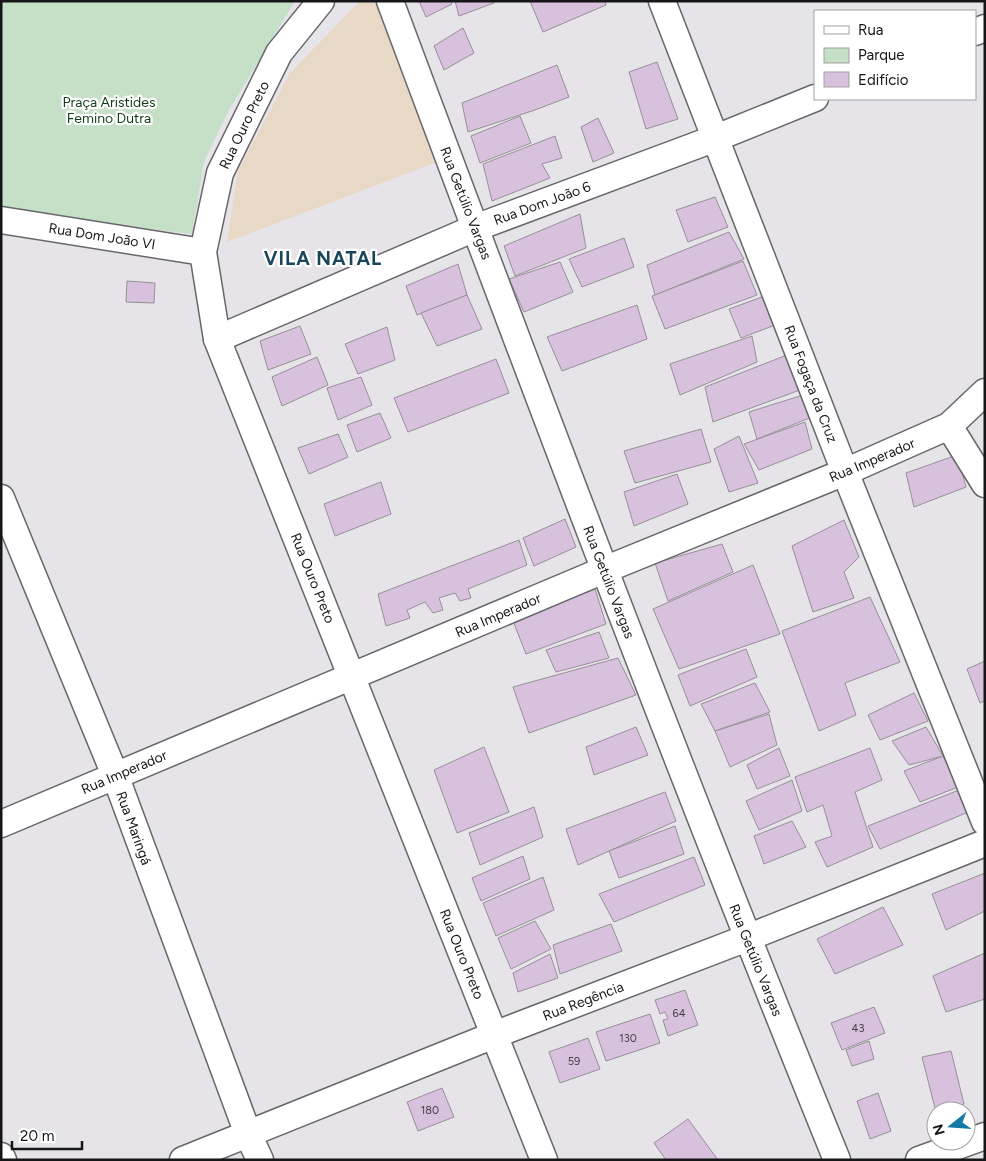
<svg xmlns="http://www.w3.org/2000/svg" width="986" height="1161" font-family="Figtree,sans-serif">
<rect width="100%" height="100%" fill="#e7e4e9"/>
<polygon fill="#e8d9c6" points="360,1 381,1 445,159 227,242 238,171 290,73"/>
<polygon fill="#c5e0c7" points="1,1 295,1 229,110 204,162 192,234 1,211"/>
<g fill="#d7c1dd" stroke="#949195">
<polygon points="419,1 451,1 452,4 426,17"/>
<polygon points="455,1 493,1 494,3 459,16"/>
<polygon points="530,1 605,1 606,5 543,32"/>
<polygon points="463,28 474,53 444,70 434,46"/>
<polygon points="657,62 678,119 646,129 629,72"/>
<polygon points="557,65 569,97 535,110 468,132 462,103"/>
<polygon points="520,116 531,143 480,163 471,136"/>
<polygon points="598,118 614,153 593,162 581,127"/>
<polygon points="555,136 562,158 542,164 550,178 492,201 483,164"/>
<polygon points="715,197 728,227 688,242 676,210"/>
<polygon points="580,214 586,248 515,276 504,246"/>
<polygon points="729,232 744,259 655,295 647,265"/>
<polygon points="624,238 634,267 582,287 569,259"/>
<polygon points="743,261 757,295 665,329 652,296"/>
<polygon points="560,262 573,292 524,312 509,279"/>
<polygon points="458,264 467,295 417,315 406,286"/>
<polygon points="127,281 155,283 154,303 126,302"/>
<polygon points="467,295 482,329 437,346 421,313"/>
<polygon points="762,297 775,325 741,338 729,309"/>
<polygon points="637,305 647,339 562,371 547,337"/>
<polygon points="300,326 311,354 268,370 260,341"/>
<polygon points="387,327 395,360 358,374 345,344"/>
<polygon points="752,336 757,362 680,395 670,364"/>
<polygon points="792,353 808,387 713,422 705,387"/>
<polygon points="317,357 328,385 282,406 272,377"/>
<polygon points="496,359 509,393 408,432 394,398"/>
<polygon points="361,377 372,405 338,420 327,388"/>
<polygon points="803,395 812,417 757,439 749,412"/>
<polygon points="380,413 391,438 357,452 347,425"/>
<polygon points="805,422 812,449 759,470 744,444"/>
<polygon points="701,429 711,462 635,483 624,451"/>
<polygon points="338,434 348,457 309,474 298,448"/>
<polygon points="739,436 758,483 729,492 714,449"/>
<polygon points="957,455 966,487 914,507 906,473"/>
<polygon points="677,474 688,504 634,526 624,492"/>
<polygon points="381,482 391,514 335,536 324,504"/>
<polygon points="565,519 576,547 534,566 523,538"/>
<polygon points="844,520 859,557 844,572 854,598 813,612 792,546"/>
<polygon points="519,540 527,565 468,589 471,598 460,601 455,593 439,598 443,610 433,613 425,602 407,610 410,618 386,626 378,594"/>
<polygon points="722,544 733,572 668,601 655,563"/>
<polygon points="753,565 780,634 679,669 653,609"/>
<polygon points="595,589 606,624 526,654 513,621"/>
<polygon points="870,597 900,662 845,683 856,715 819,731 782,631"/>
<polygon points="599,632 609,658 556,672 546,650"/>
<polygon points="746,649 757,677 690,706 678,675"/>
<polygon points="618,658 636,695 529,733 513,687"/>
<polygon points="985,661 985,701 980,703 967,669"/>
<polygon points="755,683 770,712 715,731 701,704"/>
<polygon points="914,693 928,721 880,740 868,715"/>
<polygon points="769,714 777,745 730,767 715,731"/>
<polygon points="636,727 648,755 594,775 586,747"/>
<polygon points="926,727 943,756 909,765 892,741"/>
<polygon points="484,747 509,812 457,833 434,770"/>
<polygon points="779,748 790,776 757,789 747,765"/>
<polygon points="870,748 882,780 855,792 873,847 827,867 815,842 832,836 823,805 807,812 795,777"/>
<polygon points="943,756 958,787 920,802 904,771"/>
<polygon points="792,780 802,811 759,830 746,801"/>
<polygon points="964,788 973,810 880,849 868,826"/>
<polygon points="665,792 676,821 578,865 566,829"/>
<polygon points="534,807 543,837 480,865 469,833"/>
<polygon points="792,821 806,847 764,864 754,836"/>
<polygon points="675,826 684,854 619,878 609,851"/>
<polygon points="523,856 530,879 481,901 472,878"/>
<polygon points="694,857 705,885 614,922 599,894"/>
<polygon points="985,873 985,911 946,930 932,894"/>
<polygon points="543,877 554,910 496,936 483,903"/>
<polygon points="883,907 903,945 835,974 817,939"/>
<polygon points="535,921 551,949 511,969 498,938"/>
<polygon points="611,924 622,951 560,974 553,945"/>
<polygon points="985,953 985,999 946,1012 933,976"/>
<polygon points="550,954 558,978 518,992 513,973"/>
<polygon points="685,990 698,1025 668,1036 663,1020 668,1019 665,1012 660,1014 655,1000"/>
<polygon points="874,1007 885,1033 842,1050 831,1023"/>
<polygon points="650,1014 660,1043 606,1061 596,1032"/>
<polygon points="588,1038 600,1069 560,1083 549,1052"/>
<polygon points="869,1041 874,1059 852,1066 846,1050"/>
<polygon points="951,1051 964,1104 936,1112 922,1057"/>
<polygon points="442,1088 454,1117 418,1131 407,1102"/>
<polygon points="878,1093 891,1131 870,1139 857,1101"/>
<polygon points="688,1119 718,1160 666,1160 654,1143"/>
</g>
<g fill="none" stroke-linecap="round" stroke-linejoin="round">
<defs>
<g id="minor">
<polyline points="321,1 279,53 220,173 203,252 217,339 544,1160"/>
<path d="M390,1c145,388 291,775 447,1159"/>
<polyline points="662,1 845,472 985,822"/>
<polyline points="975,32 985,28"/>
<polyline points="1,220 203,252"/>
<polyline points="217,339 475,228 716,138 815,98"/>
<polyline points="949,426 985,484"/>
<polyline points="1,498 115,775 248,1134 260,1160"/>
<polyline points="1,824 604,570 845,472 949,426 985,392"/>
<polyline points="1,1156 3,1160"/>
<polyline points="183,1160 494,1035 747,938 985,843"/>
<polyline points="919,1160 985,1136"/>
</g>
</defs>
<use href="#minor" stroke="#68666b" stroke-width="29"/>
<use href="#minor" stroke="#fff" stroke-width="26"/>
</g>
<g text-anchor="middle" stroke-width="4.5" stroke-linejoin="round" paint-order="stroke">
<g font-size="11" fill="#464048">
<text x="679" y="1017">64</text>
<text x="858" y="1032">43</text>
<text x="628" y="1042">130</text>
<text x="574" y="1065">59</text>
<text x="430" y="1114">180</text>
</g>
<g font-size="14" fill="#123c1a" stroke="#fff">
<text x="109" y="107">Praça Aristides<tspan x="109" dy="16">Femino Dutra</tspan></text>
</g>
<g font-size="14" fill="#161517" stroke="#fff">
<text transform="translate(244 125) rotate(-64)" y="5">Rua Ouro Preto</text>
<text transform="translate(466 203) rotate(69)" y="5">Rua Getúlio Vargas</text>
<text transform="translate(542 203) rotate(-20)" y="5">Rua Dom João 6</text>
<text transform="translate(102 236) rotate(9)" y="5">Rua Dom João VI</text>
<text transform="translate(811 384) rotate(69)" y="5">Rua Fogaça da Cruz</text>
<text transform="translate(872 460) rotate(-23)" y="5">Rua Imperador</text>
<text transform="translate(313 578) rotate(68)" y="5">Rua Ouro Preto</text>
<text transform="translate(609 582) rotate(69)" y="5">Rua Getúlio Vargas</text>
<text transform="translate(498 615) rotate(-23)" y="5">Rua Imperador</text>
<text transform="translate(124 772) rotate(-23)" y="5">Rua Imperador</text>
<text transform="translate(134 828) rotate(70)" y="5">Rua Maringá</text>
<text transform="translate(462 954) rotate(68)" y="5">Rua Ouro Preto</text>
<text transform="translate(756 960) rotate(68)" y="5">Rua Getúlio Vargas</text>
<text transform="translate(583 1001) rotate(-21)" y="5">Rua Regência</text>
</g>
<g font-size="19" font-weight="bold" letter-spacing="1" fill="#1a465b" stroke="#fff">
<text x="323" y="265">VILA NATAL</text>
</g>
</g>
<rect width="986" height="1161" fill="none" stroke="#161517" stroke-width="5"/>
<rect x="814" y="10" width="162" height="90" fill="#ffffff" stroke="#a2a1a2"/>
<rect x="824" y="26" width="25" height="8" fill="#ffffff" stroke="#a2a1a2"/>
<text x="858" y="35" font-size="15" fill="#161517">Rua</text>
<rect x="824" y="48" width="25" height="15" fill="#c5e0c7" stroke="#a2a1a2"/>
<text x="858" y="60" font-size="15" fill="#161517">Parque</text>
<rect x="824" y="72" width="25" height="15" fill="#d7c1dd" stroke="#a2a1a2"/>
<text x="858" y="85" font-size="15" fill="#161517">Edifício</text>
<g transform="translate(951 1126) rotate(253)"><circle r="24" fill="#ffffff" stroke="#a2a1a2"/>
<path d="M0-4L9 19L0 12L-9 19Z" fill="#137aa5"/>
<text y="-8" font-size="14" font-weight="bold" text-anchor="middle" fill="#161517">N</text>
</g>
<path d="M12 1141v8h70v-8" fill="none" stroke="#161517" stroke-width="2.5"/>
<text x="20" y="1141" font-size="15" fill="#161517" stroke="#ffffff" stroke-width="4" paint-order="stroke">20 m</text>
</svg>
